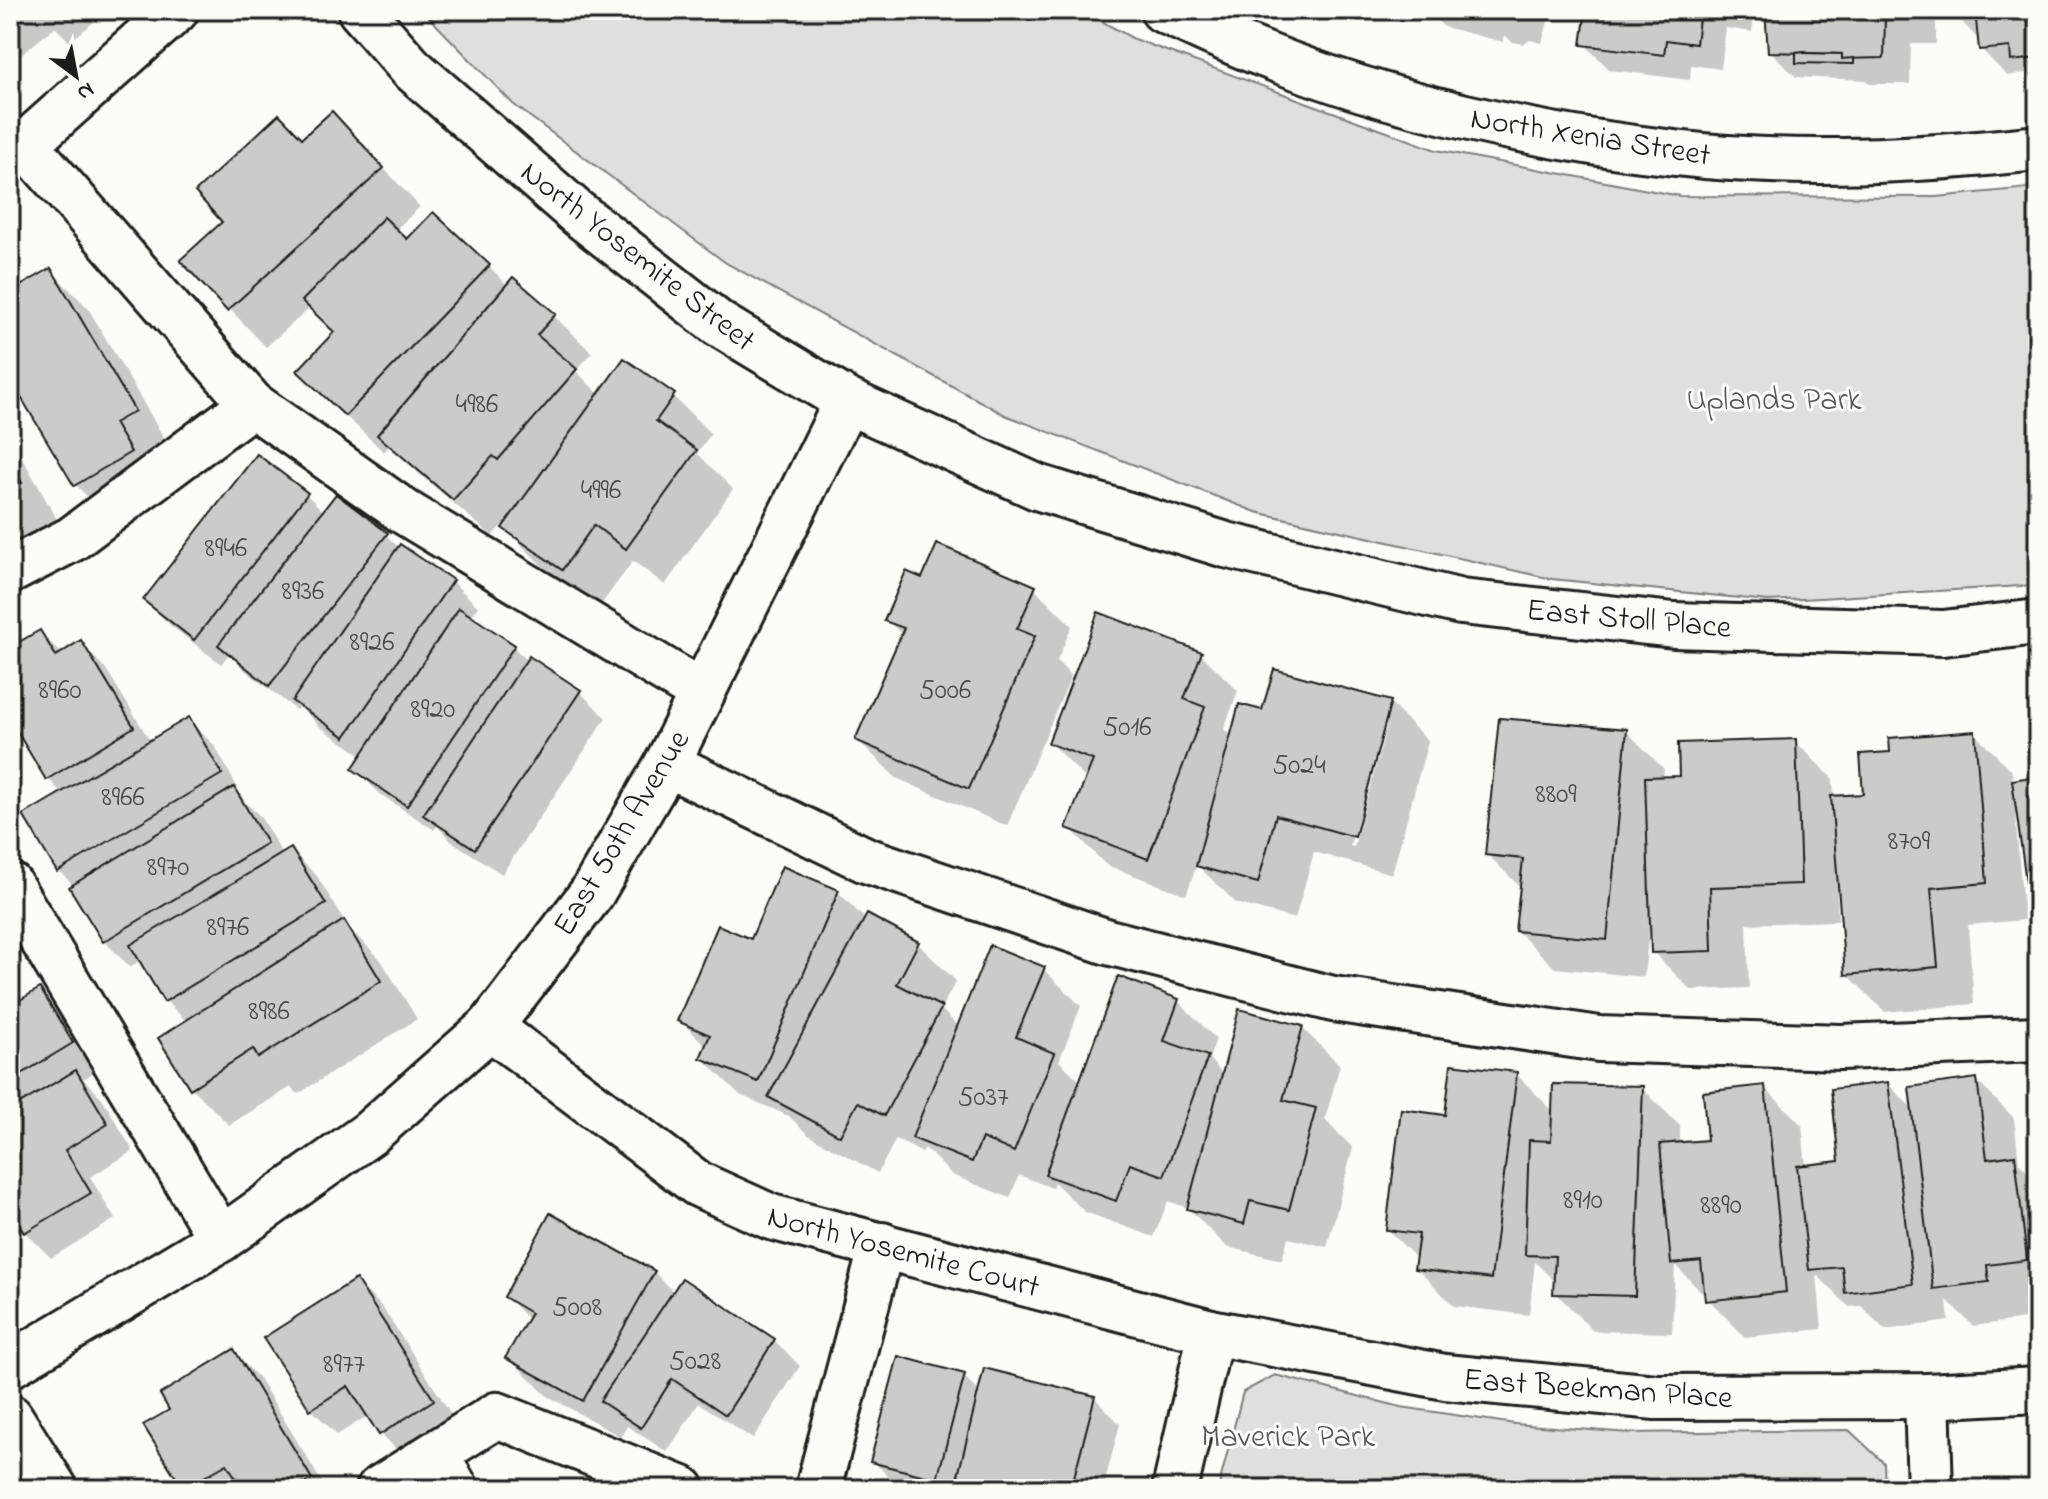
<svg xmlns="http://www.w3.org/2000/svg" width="2048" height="1499" font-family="'Indie Flower',sans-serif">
<rect width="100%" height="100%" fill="#fdfcf7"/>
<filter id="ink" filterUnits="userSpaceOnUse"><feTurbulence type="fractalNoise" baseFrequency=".0125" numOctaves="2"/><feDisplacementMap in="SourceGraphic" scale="16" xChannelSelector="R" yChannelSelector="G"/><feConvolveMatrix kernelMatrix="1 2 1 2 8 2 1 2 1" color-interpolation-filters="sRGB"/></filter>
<g filter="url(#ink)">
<g fill="#e0dfdb" stroke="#7e7e7c" stroke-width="2">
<polygon points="422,10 1081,10 1134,39 1436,150 1680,196 1936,197 2038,187 2038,585 1769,601 1552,579 1256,512 1005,415 726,263 513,104"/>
<polygon points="1275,1375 1401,1407 1515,1424 1629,1433 1849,1430 1884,1463 1885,1489 1218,1489 1243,1392"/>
</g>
<g fill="#0003" fill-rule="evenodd">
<polygon points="10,10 108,10 70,42 55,27 10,64"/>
<polygon points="1426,10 1551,10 1542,43 1530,40 1524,44 1512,42 1505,35 1503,42 1444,27"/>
<polygon points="1588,10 1755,10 1752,32 1726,28 1721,69 1691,65 1690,80 1610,70 1584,44"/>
<polygon points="1767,10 1936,10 1936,44 1911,44 1910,84 1870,84 1866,80 1796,77 1770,51"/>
<polygon points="1951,10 2038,10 2038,85 2026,73 2007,76 1981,49 1980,37 1977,38"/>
<polygon points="332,113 420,207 395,230 408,242 489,266 508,286 554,316 592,353 576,371 600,395 673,396 711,434 697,453 733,489 665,585 633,561 600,606 542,566 502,525 492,536 417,472 390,445 384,452 337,408 336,333 311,307 266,347 183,260 225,222"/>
<polygon points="51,271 88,308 171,450 113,523 76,485 10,375 10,294"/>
<polygon points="10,436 58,521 10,587"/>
<polygon points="306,494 324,512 386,535 399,548 452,581 478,607 470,618 513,647 528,661 529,658 580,692 606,718 502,874 451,841 437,826 434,830 380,794 354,768 363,756 320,727 300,706 296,710 246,671 229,654 221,664 171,626 145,600"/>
<polygon points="923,580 1034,588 1072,626 1057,661 1071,676 1007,826 896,778 858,740 903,636 887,620"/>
<polygon points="40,632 62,654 80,643 106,669 151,742 189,720 215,746 245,802 260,816 283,855 291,850 317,876 349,928 381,960 417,1019 298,1094 291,1087 229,1125 192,1088 187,1022 166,1001 141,960 130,967 104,941 74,886 59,871 63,794 48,779 10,716 10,650"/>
<path d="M1200,653l38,38 -14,38 8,8 158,-34 38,38 -36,133 -78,-22 -19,67 -59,-16 -39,-38 -11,30 -80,-30 -37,-38 18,-47 -37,-37zM1383,725h4l-33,122 -4,-1z"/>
<polygon points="1626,731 1664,769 1663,779 1681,778 1795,741 1833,779 1834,798 1865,796 1892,754 1974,733 2012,771 2013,782 2038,778 2038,953 2019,812 2015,813 2024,920 1968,925 1974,1004 1885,1012 1847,974 1840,894 1837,894 1838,921 1747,924 1749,988 1691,990 1653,952 1652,922 1650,922 1644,977 1555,968 1517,931 1522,889 1487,854"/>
<polygon points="783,868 838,892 866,920 868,917 918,944 956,981 941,1009 959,1027 1043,969 1081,1006 1059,1061 1081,1082 1178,1001 1216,1039 1209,1059 1224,1075 1302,1028 1340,1065 1325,1120 1353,1148 1327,1247 1288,1238 1282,1260 1227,1247 1188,1208 1168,1201 1154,1237 1085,1212 1054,1182 1052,1188 1019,1175 1010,1198 952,1175 925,1148 922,1153 896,1139 878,1173 808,1135 789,1116 740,1095 702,1058 707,1047 680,1020 752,941"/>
<polygon points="10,917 28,947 10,958"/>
<polygon points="39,991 65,1017 98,1070 83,1079 102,1098 133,1151 90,1177 115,1219 51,1258 25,1232 19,1235 10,1226 10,1008"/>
<polygon points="1516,1074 1554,1112 1642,1088 1680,1126 1680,1144 1709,1141 1764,1087 1802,1125 1806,1167 1842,1163 1888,1084 1914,1110 1976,1080 2014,1118 2019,1163 2038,1182 2038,1300 2024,1302 2026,1319 1973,1326 1947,1300 1949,1321 1885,1330 1861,1306 1849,1307 1817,1275 1822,1329 1745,1337 1675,1265 1672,1333 1593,1331 1556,1293 1556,1283 1535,1262 1529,1315 1454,1306 1416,1268 1417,1259 1388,1230 1447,1117"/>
<polygon points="654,1272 674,1293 774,1340 800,1366 753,1439 699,1403 667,1452 627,1426 621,1437 546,1395 508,1357 529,1320 506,1297"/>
<polygon points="356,1281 382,1307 459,1426 407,1460 381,1434 369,1415 337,1435 311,1409"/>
<polygon points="233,1352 259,1378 326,1489 185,1489 146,1426 171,1411"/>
<polygon points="964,1376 980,1393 1094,1397 1120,1424 1103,1489 899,1487 873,1461"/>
</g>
<g fill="#cccbc8" stroke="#1c1c1c" stroke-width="2">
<polygon points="1479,10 1519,10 1516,18 1503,15 1497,19 1483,17"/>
<polygon points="1586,10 1700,10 1696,44 1666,40 1664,55 1581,45"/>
<polygon points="1765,10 1910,10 1910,18 1885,18 1884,58 1842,59 1842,54 1768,52"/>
<polygon points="1975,10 2038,10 2038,58 2011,61 2010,47 1979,50"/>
<polygon points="1805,51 1804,53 1842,54 1842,59 1854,58 1854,64 1796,63 1796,52"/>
<polygon points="332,111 384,168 227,311 180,260 222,222 195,192 279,114 302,138"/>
<polygon points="433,212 490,265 345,416 297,371 334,332 302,301 384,217 407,239"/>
<polygon points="51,268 135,411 114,423 131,452 74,486 10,379 10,292"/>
<polygon points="513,277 556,314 537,335 577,369 498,460 493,456 453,500 377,435"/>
<polygon points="624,358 675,394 656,421 697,450 626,549 594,525 562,570 502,528"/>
<polygon points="257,454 308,493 194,640 143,600"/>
<polygon points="10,462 22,483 10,490"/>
<polygon points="336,494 388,533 269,686 218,645"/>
<polygon points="400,544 453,580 345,737 292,701"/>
<polygon points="937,544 1036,586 1017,629 1035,636 969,789 855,740 904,628 884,621 906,571 922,578"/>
<polygon points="459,608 515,645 407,806 352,769"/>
<polygon points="1098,612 1202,652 1184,699 1205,707 1148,859 1066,828 1093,760 1048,743"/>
<polygon points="40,630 56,656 81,640 134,727 46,780 10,720 10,647"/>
<polygon points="529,656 581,690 475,849 423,815"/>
<polygon points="1274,669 1391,701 1355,837 1276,815 1258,883 1196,866 1239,704 1262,710"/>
<polygon points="189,717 222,774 57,872 23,815"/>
<polygon points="1499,718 1627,729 1607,940 1515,931 1523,859 1485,855"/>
<polygon points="1975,731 1987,883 1931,888 1938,967 1845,975 1831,796 1863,794 1860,754 1890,752 1889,738"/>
<polygon points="1796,739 1801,884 1710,887 1712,951 1651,953 1645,777 1679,776 1678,743"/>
<polygon points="2038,776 2038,955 2036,955 2012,780"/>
<polygon points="234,787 267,843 103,942 69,887"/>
<polygon points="291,848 326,904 164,1002 130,945"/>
<polygon points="782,866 839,890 758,1082 700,1058 710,1035 677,1021 718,925 751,939"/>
<polygon points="867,914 919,942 897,984 942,1007 884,1116 858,1102 840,1136 768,1097"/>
<polygon points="344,920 381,981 258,1058 253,1049 190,1089 158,1038"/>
<polygon points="990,945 1045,967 1016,1037 1054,1053 1014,1152 982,1138 972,1162 912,1138"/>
<polygon points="1118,976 1179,999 1164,1041 1208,1056 1164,1176 1130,1164 1116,1201 1045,1175"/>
<polygon points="40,988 73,1043 10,1081 10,1006"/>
<polygon points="1239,1009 1303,1026 1283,1100 1316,1108 1289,1210 1250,1201 1244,1224 1187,1209"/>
<polygon points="1451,1064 1517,1072 1491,1279 1414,1269 1419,1234 1386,1230 1401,1109 1445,1115"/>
<polygon points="76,1070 108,1124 65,1150 91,1193 24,1233 10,1211 10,1110"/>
<polygon points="1977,1078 1987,1159 2015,1155 2027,1260 1987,1265 1989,1282 1933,1289 1909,1087"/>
<polygon points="1888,1082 1913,1284 1845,1293 1842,1267 1809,1270 1797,1166 1839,1161 1831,1089"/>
<polygon points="1553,1084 1643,1086 1635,1296 1553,1294 1555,1256 1525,1255 1529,1140 1551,1141"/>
<polygon points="1765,1085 1786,1292 1705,1301 1701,1261 1671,1264 1660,1144 1707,1140 1703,1092"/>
<polygon points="550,1213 655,1271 583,1401 505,1358 531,1313 504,1297"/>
<polygon points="682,1278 775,1339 726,1415 672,1379 641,1428 600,1401"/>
<polygon points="356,1279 434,1400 379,1435 348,1386 310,1410 263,1338"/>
<polygon points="234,1349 312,1479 294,1489 243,1489 227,1464 183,1489 143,1425 169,1410 160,1394"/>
<polygon points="898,1356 965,1374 937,1479 870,1462"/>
<polygon points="984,1368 1095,1396 1071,1489 955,1488"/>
</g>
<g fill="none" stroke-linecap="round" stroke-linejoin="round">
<defs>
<g id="minor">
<polyline points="360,10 411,68 576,212 719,324 847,401 1037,487 1226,545 1461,602 1674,625 1943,633 2038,622"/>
<path d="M1163,10c33,15 66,31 100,44 127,51 275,84 412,99 120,14 243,8 363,-5"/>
<polyline points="26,145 252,404 403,511 702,693"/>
<polyline points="10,158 176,10"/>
<polyline points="10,571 72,539 252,404"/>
<polyline points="667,764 866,860 1108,942 1333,999 1599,1039 1841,1047 2038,1039"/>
<polyline points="10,885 221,1239"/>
<polyline points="490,1027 698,1184 771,1217 1211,1332 1445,1377 1656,1397 1927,1396 2038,1390"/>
<polyline points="10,1365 221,1239 370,1133 490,1027 592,893 667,764 847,401"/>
<polyline points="1927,1396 1930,1489"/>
<polyline points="10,1417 55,1489"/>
<polyline points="435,1454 456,1489"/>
<polyline points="379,1489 497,1415 682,1489"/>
<polyline points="818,1489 882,1245"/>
<polyline points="1175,1489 1211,1332"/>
</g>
</defs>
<use href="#minor" stroke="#1c1c1c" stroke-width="50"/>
<use href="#minor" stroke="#fdfcf7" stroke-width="44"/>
</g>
</g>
<g text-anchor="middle" stroke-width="6" stroke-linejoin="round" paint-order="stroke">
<g font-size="28" fill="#484847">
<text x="477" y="412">4986</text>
<text x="601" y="498">4996</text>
<text x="226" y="556">8946</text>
<text x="303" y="599">8936</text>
<text x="372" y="650">8926</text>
<text x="60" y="698">8960</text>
<text x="945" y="698">5006</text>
<text x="433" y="717">8920</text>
<text x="1127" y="735">5016</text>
<text x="1299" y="773">5024</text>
<text x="1556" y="802">8809</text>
<text x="123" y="805">8966</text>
<text x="1909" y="849">8709</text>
<text x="168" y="875">8970</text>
<text x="228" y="935">8976</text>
<text x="269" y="1019">8986</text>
<text x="983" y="1105">5037</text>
<text x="1583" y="1208">8910</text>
<text x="1721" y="1213">8890</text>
<text x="577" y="1315">5008</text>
<text x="695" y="1369">5028</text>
<text x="344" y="1372">8977</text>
</g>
<g font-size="32" fill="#1c1c1c" stroke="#fdfcf7">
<text transform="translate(1591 135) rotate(9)" y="11">North Xenia Street</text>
<text transform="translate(639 255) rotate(38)" y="11">North Yosemite Street</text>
<text transform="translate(1629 617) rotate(5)" y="11">East Stoll Place</text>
<text transform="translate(620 832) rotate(-59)" y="11">East 50th Avenue</text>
<text transform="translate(904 1250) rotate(15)" y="11">North Yosemite Court</text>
<text transform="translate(1598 1387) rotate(4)" y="11">East Beekman Place</text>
</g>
<g font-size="32" fill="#575655" stroke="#fdfcf7">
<text x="1774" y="409">Uplands Park</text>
<text x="1288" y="1446">Maverick Park</text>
</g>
</g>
<rect width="2048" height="1499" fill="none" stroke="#fdfcf7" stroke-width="40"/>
<rect x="20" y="20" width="2008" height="1459" fill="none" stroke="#1c1c1c" stroke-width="3" filter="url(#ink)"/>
<g transform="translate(76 76) rotate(148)" stroke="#fdfcf7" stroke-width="6" paint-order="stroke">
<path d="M0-6L14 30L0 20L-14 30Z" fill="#1c1c1c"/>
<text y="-12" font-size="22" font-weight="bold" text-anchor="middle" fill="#1c1c1c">N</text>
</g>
</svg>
